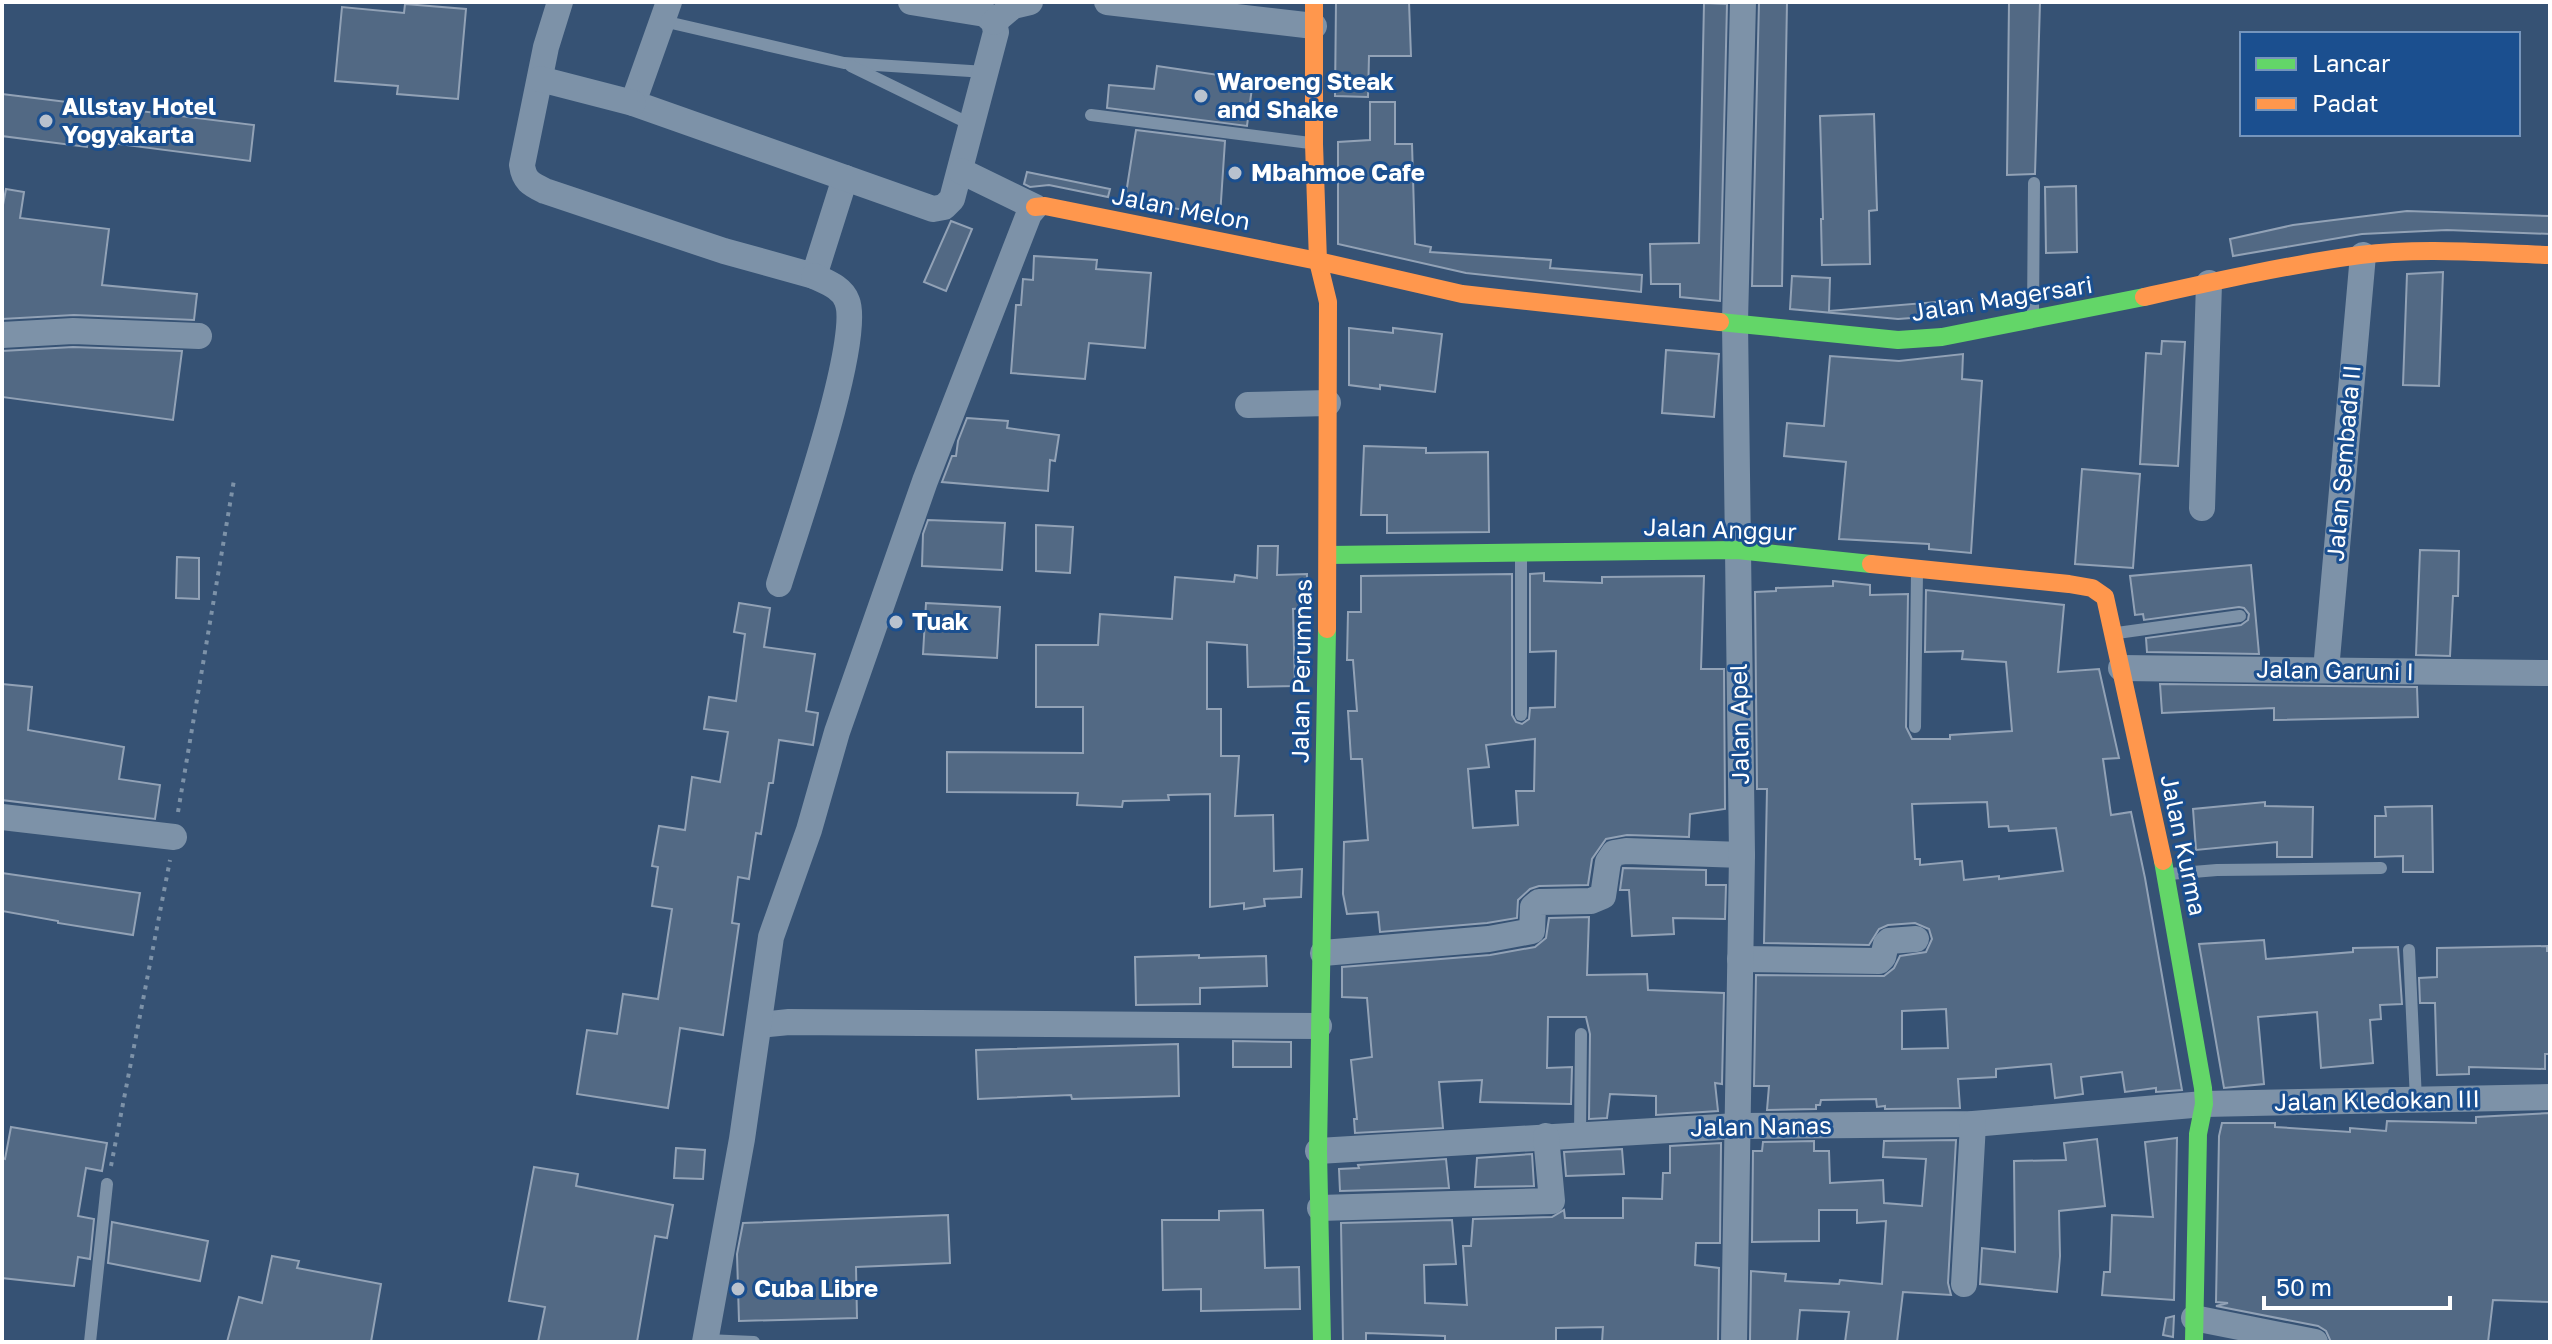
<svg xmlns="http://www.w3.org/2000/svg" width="2552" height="1344" font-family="'Golos Text',sans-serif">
<rect width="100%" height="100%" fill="#365274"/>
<g fill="#526984" stroke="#92a2b6" stroke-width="2" fill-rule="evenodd">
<polygon points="1336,2 1409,2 1411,56 1369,56 1368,97 1335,96"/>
<polygon points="1759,2 1787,2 1782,286 1752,286"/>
<polygon points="2009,2 2040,2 2035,174 2007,175"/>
<polygon points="1704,3 1727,4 1720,301 1680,297 1680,284 1651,284 1650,244 1699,243"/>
<polygon points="405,4 466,9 458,99 397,94 398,86 335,81 342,7 404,13"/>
<polygon points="1157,66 1253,80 1247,126 1107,108 1109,85 1154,89"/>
<polygon points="2,94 254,125 250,161 88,140 87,147 2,136"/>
<polygon points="1370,102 1395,102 1395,144 1412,144 1415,244 1431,247 1430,252 1551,260 1550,268 1642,275 1641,292 1466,273 1338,244 1338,142 1370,140"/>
<polygon points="1874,114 1877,210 1869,211 1870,264 1822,265 1821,219 1823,219 1820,116"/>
<polygon points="1136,130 1225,141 1220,216 1125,200"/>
<polygon points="1027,172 1110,189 1108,197 1049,185 1030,187 1024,184"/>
<polygon points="2076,186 2077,252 2046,253 2045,187"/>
<polygon points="6,189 24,192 20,218 109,229 102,285 197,294 194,320 74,315 2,319 2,210"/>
<polygon points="2407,211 2550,216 2550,234 2447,230 2362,234 2233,256 2230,239 2293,225"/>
<polygon points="951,221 972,229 946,291 924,282"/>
<polygon points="1034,256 1097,260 1096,269 1151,273 1145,348 1089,343 1085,379 1011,373 1016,305 1021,305 1023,279 1033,280"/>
<polygon points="2443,272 2439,386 2403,385 2407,274"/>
<polygon points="1792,276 1830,278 1829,311 1972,299 1973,310 1939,316 1898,319 1790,309"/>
<polygon points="1349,328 1393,333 1393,328 1442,334 1435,392 1380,385 1380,389 1349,385"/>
<polygon points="2162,341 2185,342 2178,466 2140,464 2146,353 2161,354"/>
<polygon points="73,347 182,351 173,420 2,397 2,351"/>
<polygon points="1666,350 1719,354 1714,417 1662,413"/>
<polygon points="1963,354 1962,379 1982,381 1971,553 1929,549 1929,544 1839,539 1846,462 1784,456 1787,423 1824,426 1830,356 1899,361"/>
<polygon points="967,418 1008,421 1007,428 1059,435 1055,461 1050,460 1048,491 942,482 952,456 956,456 958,441"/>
<polygon points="1364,446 1426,448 1426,453 1488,452 1489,532 1387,533 1387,515 1361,515"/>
<polygon points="2082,469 2140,474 2133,568 2075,564"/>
<polygon points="928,520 1005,523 1002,570 922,566 923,534"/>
<polygon points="1036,525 1073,527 1070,573 1036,571"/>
<polygon points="1258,546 1278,546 1277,575 1307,574 1306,608 1293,609 1295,686 1248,687 1247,645 1207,642 1207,709 1221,709 1221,756 1239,756 1235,816 1273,815 1274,871 1302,869 1301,897 1264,899 1265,906 1244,909 1244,903 1210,907 1210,794 1168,795 1169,800 1123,801 1122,807 1077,805 1078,793 947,792 947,752 1083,753 1083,707 1036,707 1036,645 1098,645 1100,614 1172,619 1175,577 1234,582 1235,575 1257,578"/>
<polygon points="2420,550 2459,551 2458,596 2453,596 2450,656 2416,655"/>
<polygon points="177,557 199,558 199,599 176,598"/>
<polygon points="2251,565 2259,654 2147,652 2146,638 2241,625 2248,620 2249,614 2244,608 2239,607 2144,620 2143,614 2135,615 2130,576"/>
<path d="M1544,573v8l58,2v-6l102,-1 -3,93h23l1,140 -35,5 -1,23 -62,-2 -21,4 -14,20 -4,26 -49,1 -9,3 -12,11 -1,18 -30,5 -107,9 -2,-20 -31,2 -4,-20 1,-52 24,-2 -6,-81h-11l-3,-48h9l-4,-51h-6l1,-48h13v-36l151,-2v141l4,7 6,2 7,-5 1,-11 25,-1 1,-56 -26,1v-78zM1535,739l-1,52h-18l2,34 -45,3 -5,-59 21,-2 -3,-22z"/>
<path d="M1833,581l37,4v10l38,-1 -2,133 6,12h38v-4l62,-4 -6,-69 -44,-3 1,-8 -38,1 1,-62 138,15 -6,67 41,-3 20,89 -16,1 8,56 20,-3 14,66 37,212 -26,2v-4l-31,4 -3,-20 -41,5 2,17 -28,4 -4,-34 -55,5v8l-38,2 2,29 -75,1v-3l-8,1 -1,-8 -55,1 -1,5h-4v4l-49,1 2,-24h-15l2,-111 128,1 10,-8 6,-12 26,-4 6,-13 -3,-10 -14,-6 -27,2 -9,4 -10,16 -105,-2 3,-154h-10l-2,-197 21,-1v-3l57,-2zM1987,802l2,25 19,-1 1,5 47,-3 7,43 -64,8v-3l-35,4 -2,-19 -42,4v-6h-5l-3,-55zM1946,1009l2,39 -46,1v-38z"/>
<polygon points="739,603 770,608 764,647 815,654 806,711 818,713 813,745 779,740 773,783 769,783 761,834 756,833 749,879 738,877 732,923 739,924 723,1035 680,1028 668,1108 577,1094 587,1030 617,1034 623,994 658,999 672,909 652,906 658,867 652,866 659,826 685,830 692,777 720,782 728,732 704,729 709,697 736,701 745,634 734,632"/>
<polygon points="926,603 1000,607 997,658 923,654"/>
<polygon points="2,684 32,687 28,730 124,747 119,779 160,785 155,819 2,800"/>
<polygon points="2160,684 2417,687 2418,717 2274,720 2274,708 2162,713"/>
<polygon points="2265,802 2265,806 2313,807 2312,857 2277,857 2277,842 2196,850 2193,809"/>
<polygon points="2432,806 2433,872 2403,872 2403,856 2375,857 2375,816 2386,816 2385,807"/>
<polygon points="1623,868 1706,870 1706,885 1726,885 1725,919 1673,918 1674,934 1632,936 1629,890 1620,890"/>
<polygon points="2,873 140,893 133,935 58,923 58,921 2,911"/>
<polygon points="1589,917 1587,975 1647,974 1648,990 1724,993 1722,1084 1715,1083 1718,1111 1656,1115 1656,1096 1610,1094 1607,1118 1589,1119 1590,1034 1586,1017 1548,1017 1547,1068 1572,1067 1571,1104 1480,1102 1482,1080 1439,1082 1443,1128 1355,1133 1354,1119 1357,1119 1351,1060 1372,1057 1367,998 1342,997 1342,967 1490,955 1535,947 1546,938 1549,918"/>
<polygon points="2264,940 2266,959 2353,952 2353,948 2398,947 2402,1004 2380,1005 2381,1019 2370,1020 2373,1063 2321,1068 2317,1012 2258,1017 2264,1084 2224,1088 2199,944"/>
<polygon points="2547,946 2547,951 2550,951 2550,1054 2545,1054 2545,1069 2469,1067 2469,1074 2437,1075 2435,1003 2420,1003 2419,978 2437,977 2437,948"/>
<polygon points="1199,955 1199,958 1266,956 1267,986 1200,988 1200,1004 1136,1005 1135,957"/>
<polygon points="1233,1041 1291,1042 1291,1067 1233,1067"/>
<polygon points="1178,1044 1179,1096 1072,1099 1071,1095 978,1099 976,1050"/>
<polygon points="2550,1113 2550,1302 2493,1300 2488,1342 2331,1342 2326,1331 2318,1326 2216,1306 2228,1303 2216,1302 2219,1136 2222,1123 2275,1123 2275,1127 2350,1132 2350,1128 2386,1131 2387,1121 2476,1123 2476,1117"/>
<polygon points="11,1127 107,1143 102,1171 86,1168 78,1216 94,1219 90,1259 78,1257 74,1286 2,1278 2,1158 5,1159"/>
<polygon points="2177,1138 2174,1300 2102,1295 2104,1272 2110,1272 2112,1215 2153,1217 2145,1142"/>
<polygon points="2097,1139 2105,1206 2059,1211 2060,1256 2057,1292 1980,1284 1982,1248 2015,1252 2014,1161 2066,1160 2064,1143"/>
<polygon points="1956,1140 1948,1283 1951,1295 1903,1292 1897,1342 1845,1342 1849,1312 1800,1310 1797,1342 1750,1342 1751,1271 1786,1274 1785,1281 1839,1284 1840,1280 1882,1284 1886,1221 1857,1223 1857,1210 1819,1210 1819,1241 1752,1242 1753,1151 1762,1151 1763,1142 1814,1141 1814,1151 1829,1151 1830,1183 1883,1180 1884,1203 1922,1206 1926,1159 1883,1157 1884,1141"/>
<polygon points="1721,1143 1720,1243 1696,1243 1695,1265 1719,1268 1718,1342 1602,1342 1603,1327 1556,1328 1556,1342 1445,1342 1445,1336 1366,1333 1366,1342 1343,1342 1341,1223 1452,1220 1456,1264 1424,1265 1425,1303 1467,1305 1463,1246 1471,1246 1473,1219 1552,1217 1564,1210 1565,1218 1623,1218 1623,1198 1662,1199 1663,1173 1670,1173 1670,1146"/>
<polygon points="676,1148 705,1150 703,1179 674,1178"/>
<polygon points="1622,1149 1624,1174 1566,1176 1564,1152"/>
<polygon points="1532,1154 1534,1186 1475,1187 1477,1158"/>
<polygon points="1446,1159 1449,1188 1340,1191 1339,1169 1359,1168 1358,1165"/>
<polygon points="534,1167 578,1174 576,1186 673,1205 667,1238 655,1236 637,1342 538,1342 545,1307 509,1301"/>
<polygon points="1263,1210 1265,1268 1299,1267 1300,1309 1201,1311 1201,1289 1163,1290 1162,1220 1219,1220 1219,1211"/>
<polygon points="948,1215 950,1263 856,1267 857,1318 739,1321 737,1254 743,1223"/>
<polygon points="112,1222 208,1241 200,1281 108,1263"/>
<polygon points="272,1256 299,1261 297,1268 381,1284 371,1342 227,1342 239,1297 262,1303"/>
<polygon points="2174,1316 2173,1337 2163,1335 2166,1318"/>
</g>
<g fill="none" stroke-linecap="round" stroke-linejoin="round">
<g stroke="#7d92a8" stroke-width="4" stroke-dasharray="4 6" stroke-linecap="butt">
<polyline points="178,812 234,480"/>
<polyline points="111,1166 170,860"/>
</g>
<g stroke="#7d92a8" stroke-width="12">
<polyline points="663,21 844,63 986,72"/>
<polyline points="851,66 972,125"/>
<polyline points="1091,115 1310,143"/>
<polyline points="2033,317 2034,183"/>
<polyline points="1521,556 1521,715"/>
<polyline points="2117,633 2240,616"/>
<polyline points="1915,727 1917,572"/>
<polyline points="2169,874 2217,870 2381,868"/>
<polyline points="2409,950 2416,1100"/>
<polyline points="1580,1135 1581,1034"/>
<polyline points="706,1340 754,1342"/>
<polyline points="90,1342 107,1184"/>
</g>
<g stroke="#7d92a8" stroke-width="26">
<path d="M560,2l-14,45 -24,118c2,16 9,19 23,26l179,60 90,25 31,-98"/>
<polyline points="669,2 633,103 933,209 944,207 952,199 996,32 994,22 985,14 911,2"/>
<polyline points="1107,2 1314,26"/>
<polyline points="994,22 1013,6 1030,2"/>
<polyline points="540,79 633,103"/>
<polyline points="2,335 73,331 199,336"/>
<polyline points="1248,405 1328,403"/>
<polyline points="2202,508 2209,283"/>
<path d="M779,584c15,-49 84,-245 68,-283 -5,-14 -21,-19 -33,-25"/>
<polyline points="2121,668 2550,673"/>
<polyline points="2326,670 2363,255"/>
<polyline points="2,817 174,837"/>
<polyline points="1323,953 1489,939 1532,931 1533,907 1539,902 1591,901 1603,896 1608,862 1614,853 1626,851 1742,855"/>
<polyline points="1740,959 1879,961 1883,957 1886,944 1889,941 1916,939"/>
<polyline points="759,1025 789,1022 1319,1026"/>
<polyline points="1318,1151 1737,1126 1973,1124 2204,1104 2550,1097"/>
<polyline points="1320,1208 1552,1201 1546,1136"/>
<polyline points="1964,1284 1973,1124"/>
<polyline points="2194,1318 2315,1342"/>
<polyline points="705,1342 742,1139 771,937 809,830 837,732 925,481 1029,214 1035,207 961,171"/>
<polyline points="1734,1342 1742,855 1735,322 1743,2"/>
</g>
<g stroke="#63d668" stroke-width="18">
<polyline points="1720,322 1898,340 1942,337 2144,297"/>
<polyline points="1328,555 1737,550 1871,564"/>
<polyline points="2163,861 2203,1088 2204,1104 2198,1134 2194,1342"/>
<polyline points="1322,1342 1318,1151 1327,629"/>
</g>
<g stroke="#ff974d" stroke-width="18">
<polyline points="1314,2 1314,144 1318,261 1328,302 1327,629"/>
<polyline points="1035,207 1045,206 1318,261 1462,294 1720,322"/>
<path d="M2144,297c72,-16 143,-32 216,-42 63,-8 127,-2 190,0"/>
<polyline points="1871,564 2069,584 2092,588 2105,597 2163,861"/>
</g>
</g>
<g fill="#b9c2ce" stroke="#1b4f8f" stroke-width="3">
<circle cx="1201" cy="96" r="8"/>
<circle cx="46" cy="121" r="8"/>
<circle cx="1235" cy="173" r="8"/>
<circle cx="896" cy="622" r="8"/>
<circle cx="738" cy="1289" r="8"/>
</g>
<g text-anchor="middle" stroke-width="6" stroke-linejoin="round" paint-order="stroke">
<g font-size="24" font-weight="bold" fill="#fff" stroke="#1b4f8f" text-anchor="start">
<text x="1217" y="90">Waroeng Steak<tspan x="1217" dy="28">and Shake</tspan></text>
<text x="62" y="115">Allstay Hotel<tspan x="62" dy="28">Yogyakarta</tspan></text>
<text x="1251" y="181">Mbahmoe Cafe</text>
<text x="912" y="630">Tuak</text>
<text x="754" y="1297">Cuba Libre</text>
</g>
<g font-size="24" fill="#fff" stroke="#1b4f8f">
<text transform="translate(1181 209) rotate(11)" y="8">Jalan Melon</text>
<text transform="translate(2002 299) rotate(-9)" y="8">Jalan Magersari</text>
<text transform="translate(2344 463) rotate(-85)" y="8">Jalan Sembada II</text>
<text transform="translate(1720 530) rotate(2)" y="8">Jalan Anggur</text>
<text transform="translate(1302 671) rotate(-89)" y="8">Jalan Perumnas</text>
<text transform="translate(2335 671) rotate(1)" y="8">Jalan Garuni I</text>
<text transform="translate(1740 724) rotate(-91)" y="8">Jalan Apel</text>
<text transform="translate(2183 845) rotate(78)" y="8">Jalan Kurma</text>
<text transform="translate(2377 1101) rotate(-1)" y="8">Jalan Kledokan III</text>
<text transform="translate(1761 1127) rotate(-1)" y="8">Jalan Nanas</text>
</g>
</g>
<rect width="2552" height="1344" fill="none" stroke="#ffffff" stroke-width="8"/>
<rect x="2240" y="32" width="280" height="104" fill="#1b4f8f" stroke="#7695bc" stroke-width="2"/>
<rect x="2256" y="58" width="40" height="12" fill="#63d668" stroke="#7695bc" stroke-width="2"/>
<text x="2312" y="72" font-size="24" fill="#ffffff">Lancar</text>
<rect x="2256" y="98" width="40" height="12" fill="#ff974d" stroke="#7695bc" stroke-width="2"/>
<text x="2312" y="112" font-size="24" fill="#ffffff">Padat</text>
<path d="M2264 1296v12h186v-12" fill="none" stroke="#ffffff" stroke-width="4"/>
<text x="2276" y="1296" font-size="24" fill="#ffffff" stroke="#1b4f8f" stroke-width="6" paint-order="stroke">50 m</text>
</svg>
